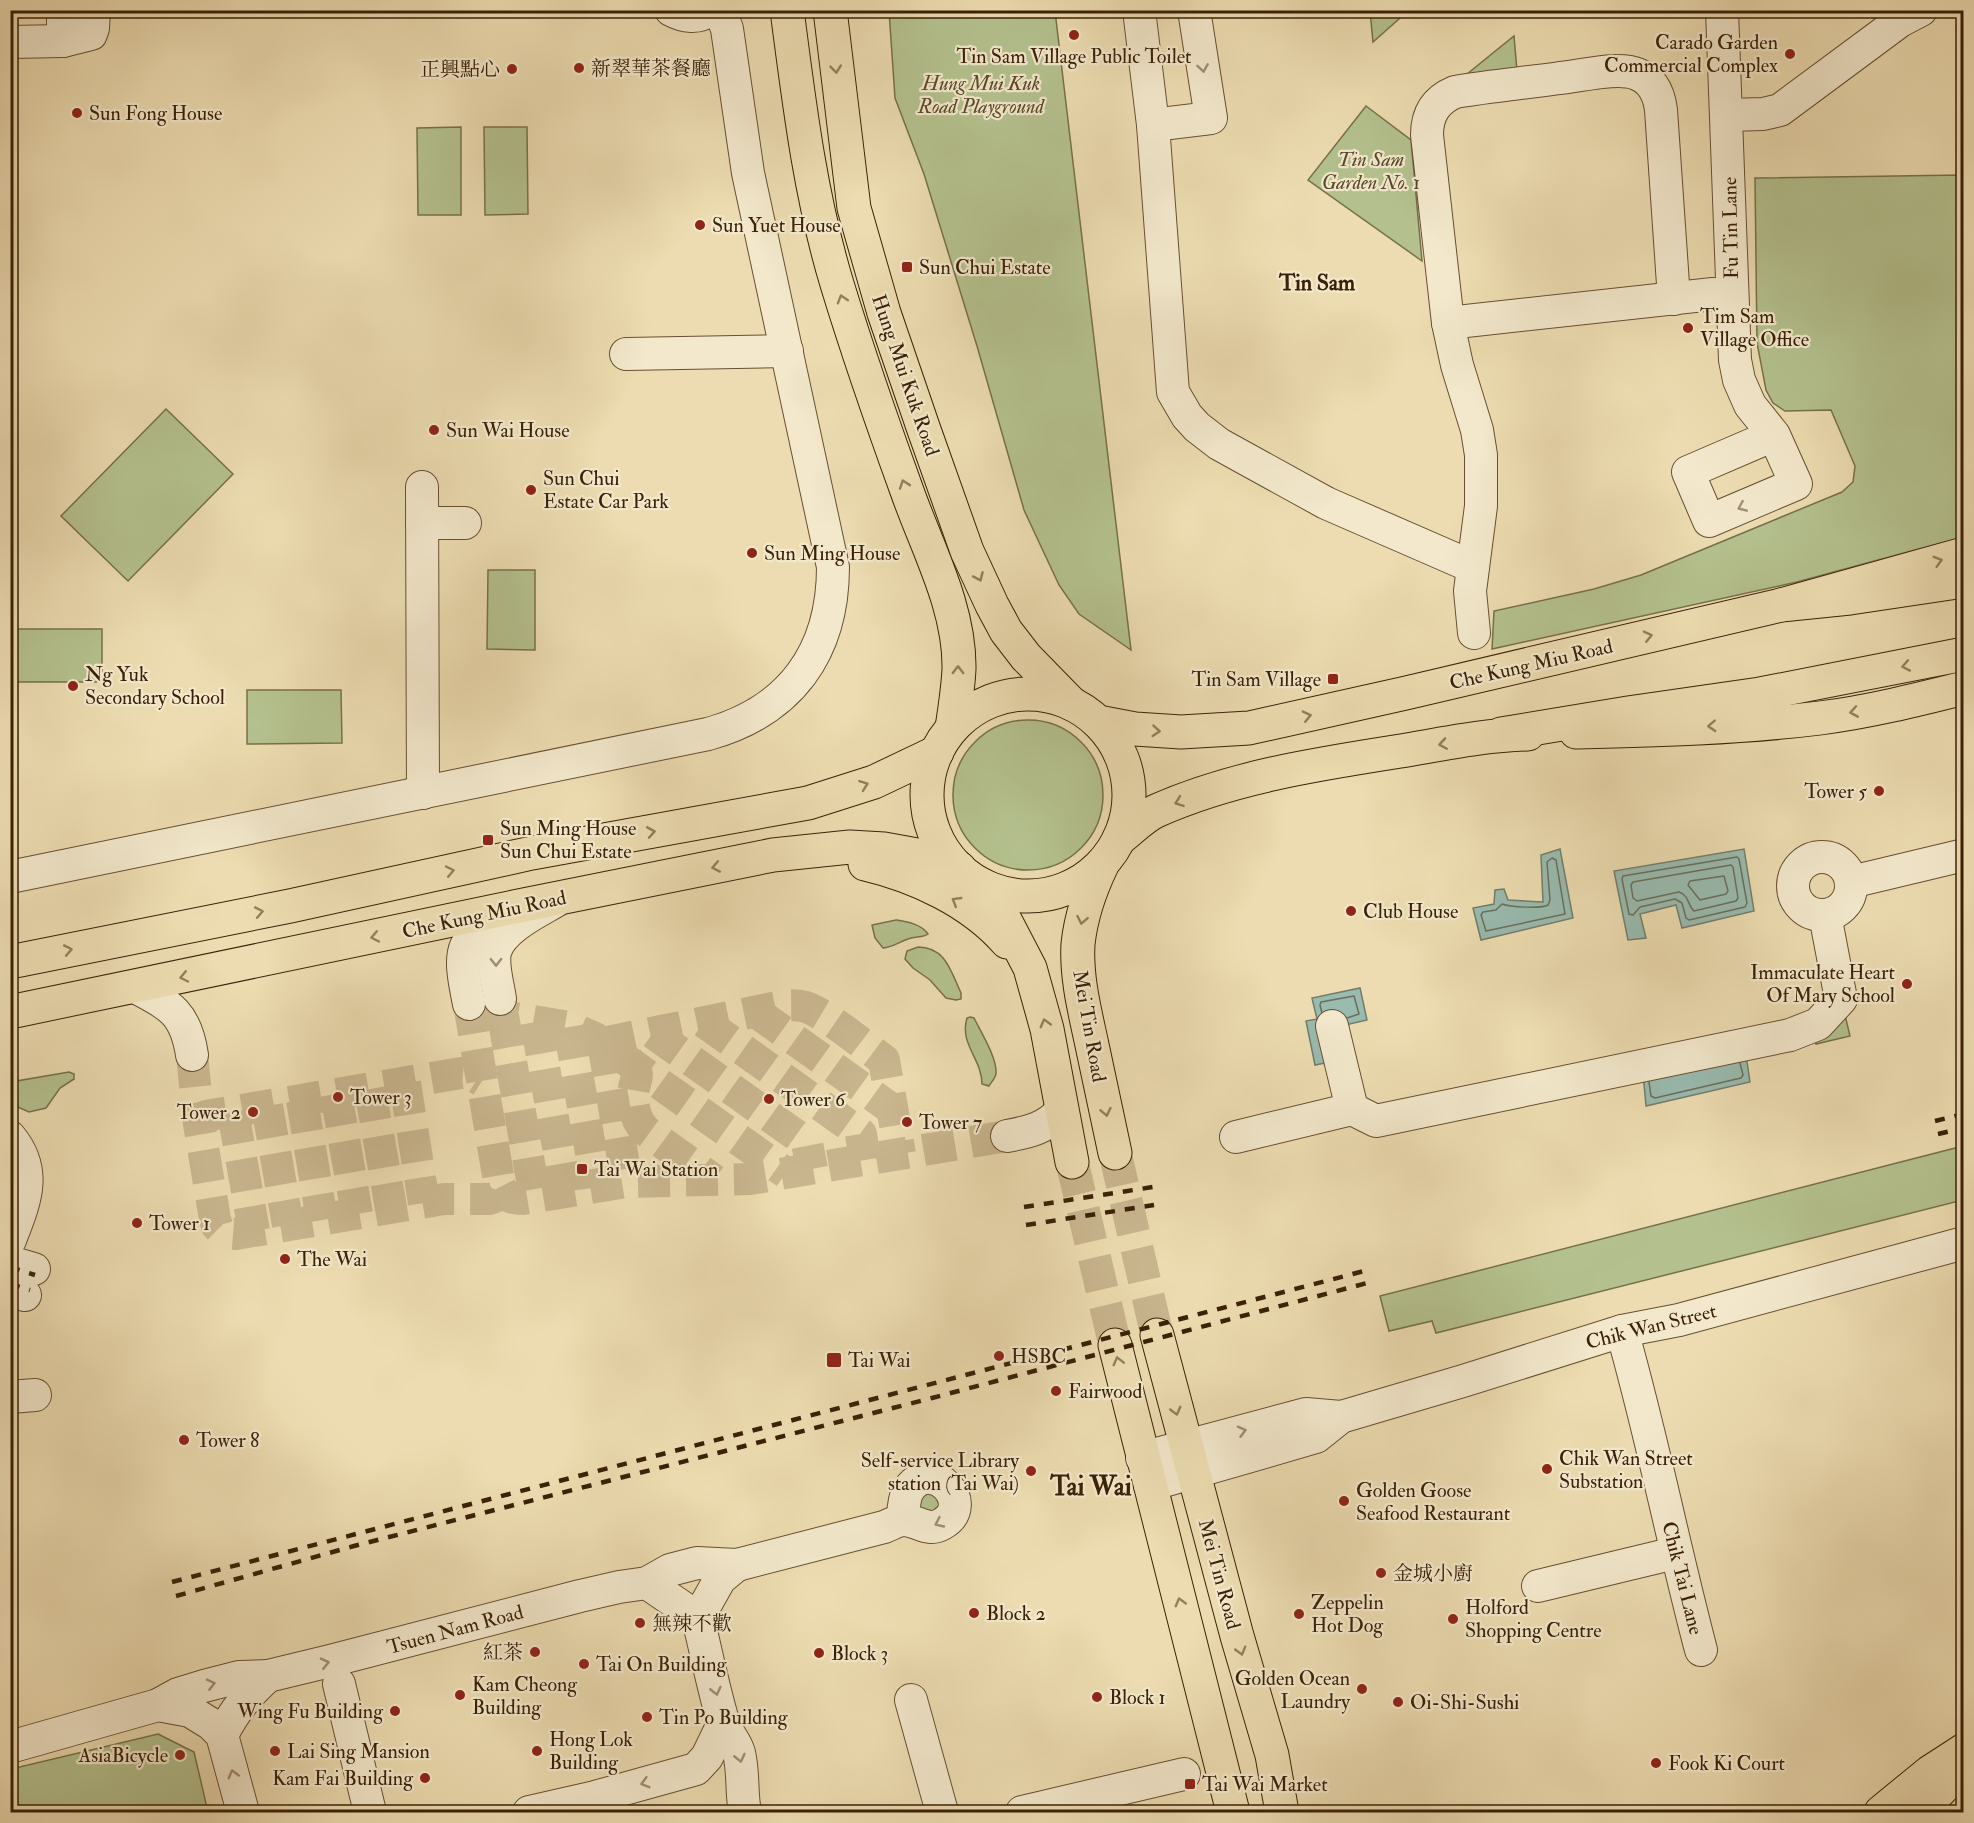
<svg xmlns="http://www.w3.org/2000/svg" width="1974" height="1823" font-family="'IM FELL Double Pica','Noto Serif TC',serif">
<rect width="100%" height="100%" fill="#eddcb1"/>
<filter id="stains"><feTurbulence type="fractalNoise" baseFrequency=".00333" numOctaves="4"/><feColorMatrix values="0 0 0 0 .2 0 0 0 0 .09 0 0 0 0 .02 0 0 0 .5 -.17"/></filter>
<radialGradient id="worn" r=".72"><stop offset=".6" stop-color="#630" stop-opacity="0"/><stop offset="1" stop-color="#630" stop-opacity=".3"/></radialGradient>
<g fill="#b4c18e" stroke="#77704a" stroke-width="1.5">
<polygon points="889,11 1055,11 1131,650 1079,614 1059,585 1024,510 977,346 924,174 895,98"/>
<polygon points="1370,11 1370,10 1408,11 1373,42"/>
<polygon points="1514,36 1517,71 1467,74"/>
<polygon points="1366,106 1411,140 1422,261 1308,180"/>
<polygon points="461,127 461,215 418,215 417,128"/>
<polygon points="484,127 527,127 528,214 485,215"/>
<polygon points="1963,175 1963,537 1797,582 1492,649 1494,611 1594,589 1641,575 1842,492 1853,482 1855,466 1831,410 1785,411 1773,403 1766,390 1757,343 1755,178"/>
<polygon points="166,409 233,474 128,581 61,516"/>
<polygon points="488,570 535,570 535,650 487,649"/>
<polygon points="10,629 102,629 102,682 11,682"/>
<polygon points="247,690 341,690 342,743 247,744"/>
<circle cx="1028" cy="795" r="75"/>
<path d="M896,920c12,2 25,4 32,14 -5,4 -13,2 -20,5 -9,3 -15,8 -25,9l-8,-10 -3,-13z"/>
<path d="M918,947c28,0 33,25 43,46v6l-5,1 -10,-2 -16,-18 -17,-12 -8,-9 2,-8z"/>
<polygon points="1844,1011 1850,1036 1816,1044 1812,1034"/>
<path d="M970,1017l4,1c7,14 23,40 22,55 0,5 -5,9 -7,13l-7,-2c0,-25 -23,-40 -15,-66z"/>
<polygon points="69,1072 74,1074 74,1079 60,1088 46,1108 29,1112 11,1104 11,1082"/>
<polygon points="1963,1146 1963,1200 1436,1333 1432,1321 1389,1331 1380,1296"/>
<polygon points="927,1491 941,1497 938,1513 920,1510 918,1499"/>
<polygon points="158,1734 194,1752 208,1812 11,1812 11,1769"/>
</g>
<g fill="#99bbb0" stroke="#737d6c" stroke-width="1.5">
<polygon points="1560,849 1573,918 1481,940 1473,908 1494,904 1495,890 1504,889 1508,900 1543,902 1541,855"/>
<polygon points="1744,849 1754,911 1682,928 1676,905 1640,914 1646,938 1628,940 1614,871"/>
<polygon points="1360,988 1367,1020 1328,1029 1335,1061 1315,1065 1306,1021 1317,1019 1312,998"/>
<polygon points="1746,1055 1750,1082 1646,1106 1643,1073"/>
</g>
<g fill="none" stroke-linecap="round" stroke-linejoin="round">
<g stroke="#6a6e5c" stroke-width="1.5">
<polygon points="1737,857 1739,859 1747,903 1745,907 1689,920 1686,918 1682,903 1675,899 1640,907 1633,915 1629,914 1622,879 1623,876"/>
<path d="M1552,858l4,2 9,54 -79,17 -5,-16 2,-3 13,-2 6,-6c8,3 39,5 46,1l2,-5 -3,-38z"/>
<path d="M1731,865l2,2 5,31 -2,3 -42,10c-7,-6 -4,-15 -15,-19l-42,9 -4,-3 -2,-13 2,-3z"/>
<polygon points="1724,876 1728,891 1726,894 1700,900 1688,885 1690,881"/>
<polyline points="1322,1013 1320,1005 1321,1002 1354,996 1359,1014 1347,1018"/>
<polyline points="1649,1082 1651,1096 1655,1098 1741,1078 1743,1075 1740,1063"/>
</g>
<g stroke="#c9b68f" stroke-width="32" stroke-dasharray="32 16" stroke-linecap="butt">
<polyline points="500,999 503,1016 569,1027 595,1038 786,1173"/>
<polyline points="756,1012 893,1110"/>
<polyline points="503,1016 535,1197"/>
<polyline points="536,1022 566,1192"/>
<polyline points="704,1022 861,1134 865,1160"/>
<polyline points="569,1027 597,1187"/>
<polyline points="653,1033 807,1143 812,1169"/>
<path d="M603,1043l179,-37c8,-1 16,-1 24,1 22,8 58,39 78,53l16,94"/>
<polyline points="603,1043 627,1182"/>
<polyline points="192,1055 199,1124 215,1219 217,1226 224,1233 236,1234 444,1199 490,1199 495,1197 500,1187 469,1004"/>
<path d="M629,1061c15,15 4,19 4,35 0,12 4,27 13,35l68,49"/>
<polyline points="405,1083 424,1203"/>
<polyline points="370,1089 391,1208"/>
<polyline points="336,1094 357,1214"/>
<polyline points="302,1100 322,1220"/>
<polyline points="267,1106 288,1225"/>
<polyline points="233,1112 254,1231"/>
<polyline points="199,1124 200,1120 206,1116 461,1073 471,1074 482,1081"/>
<path d="M500,1187c5,10 12,12 23,12l104,-17 123,-3 257,-43"/>
</g>
<g stroke="#c9b68f" stroke-width="33" stroke-dasharray="33 16" stroke-linecap="butt">
<polyline points="1115,1153 1157,1335"/>
<polyline points="1072,1162 1115,1345"/>
</g>
<defs>
<g id="minor">
<polyline points="63,10 63,41"/>
<path d="M671,10c13,7 27,9 39,0"/>
<polyline points="1139,10 1153,125 1211,118 1194,10"/>
<polyline points="1722,10 1735,360 1739,380 1750,405 1774,435 1796,484 1709,521 1688,472 1774,435"/>
<polyline points="10,42 63,41 91,34 93,28 94,10"/>
<polyline points="1727,115 1763,114 1780,110 1900,21 1921,10"/>
<polyline points="1153,125 1173,392 1187,416 1197,427 1219,444 1326,503 1473,567"/>
<polyline points="1448,323 1713,294 1731,295"/>
<polyline points="626,354 787,351"/>
<polyline points="422,487 423,793"/>
<polyline points="422,523 465,523"/>
<path d="M1474,633l-4,-42 11,-85v-51l-4,-25 -20,-65 -9,-42 -21,-188c0,-21 9,-35 28,-43 35,-6 70,-9 105,-14 21,-2 58,-12 77,-4 16,6 22,20 24,36l13,189"/>
<circle cx="1822" cy="886" r="29"/>
<path d="M10,877l698,-143c82,-23 125,-81 125,-167l-85,-394 -21,-144 -4,-11 -5,-8"/>
<polyline points="1851,882 1964,855"/>
<path d="M135,987c36,18 51,27 57,68"/>
<path d="M500,999c-2,-15 -8,-33 -5,-47 6,-23 42,-40 61,-51"/>
<path d="M469,1004c-12,-58 -10,-65 42,-95"/>
<polyline points="1332,1026 1352,1109"/>
<path d="M1007,1136c22,-4 40,-8 55,-26"/>
<path d="M10,1137c29,35 14,66 0,103"/>
<polyline points="1236,1137 1352,1109 1376,1121 1790,1035 1818,1024 1841,999 1825,915"/>
<polyline points="10,1262 34,1269"/>
<polyline points="10,1290 25,1295"/>
<path d="M1622,1331c30,105 51,213 79,319"/>
<polyline points="10,1397 35,1395"/>
<polyline points="1142,1458 1306,1414 1341,1417"/>
<polyline points="1150,1485 1316,1437 1341,1417 1463,1381 1622,1331 1679,1320 1964,1243"/>
<path d="M647,1583l51,35c8,34 15,69 25,103 3,12 13,20 16,32 5,20 2,40 6,59"/>
<polyline points="1538,1586 1675,1553"/>
<polyline points="698,1618 720,1579 737,1565"/>
<polyline points="339,1684 370,1812"/>
<polyline points="911,1700 942,1812"/>
<polyline points="158,1705 190,1711 211,1724 222,1735 243,1812"/>
<path d="M222,1735c13,-25 25,-40 46,-59"/>
<path d="M10,1747l148,-42 20,-11 26,-8 35,-9 29,-1 62,-15 250,-65 39,-9 28,-4 23,-13 27,-7 40,2 147,-38c6,-2 12,-6 18,-7 15,-1 25,13 40,4 35,-20 -10,-68 -33,-35 -6,9 -4,21 -8,31"/>
<polyline points="529,1812 595,1797 696,1769 707,1757 723,1724"/>
<polyline points="1022,1812 1184,1774"/>
</g>
<g id="major">
<path d="M787,10c12,92 23,185 50,274 21,69 45,138 70,207 20,57 53,116 52,178 -1,20 -4,39 -7,59"/>
<polyline points="830,10 854,208 884,313 923,427 967,551 992,605 1006,631 1026,657 1072,704"/>
<circle cx="1028" cy="795" r="101"/>
<polyline points="1098,722 1135,729 1181,732 1249,728 1406,693 1781,605 1850,598 1964,581"/>
<path d="M1576,732c81,-2 163,-4 244,-14 48,-6 96,-18 144,-30"/>
<path d="M1119,839c12,-9 24,-22 37,-28 76,-34 162,-47 245,-60 42,-7 84,-16 127,-17"/>
<path d="M865,864c51,12 106,37 142,78"/>
<path d="M1102,865c-12,25 -21,51 -24,79 -2,34 7,68 14,101 8,36 15,72 23,108"/>
<polyline points="982,885 1004,918 1030,968 1047,1029 1072,1162"/>
<polyline points="10,962 290,906 532,853 808,803 874,782 937,752"/>
<polyline points="10,1012 514,907 773,855 850,847 884,849 917,855 959,868"/>
<polyline points="1157,1335 1237,1636 1272,1755 1282,1812"/>
<polyline points="1115,1345 1233,1812"/>
</g>
<g id="highway">
<polyline points="1781,605 1964,554"/>
<polyline points="1501,734 1628,713 1760,694 1964,654"/>
<polyline points="1881,1812 1930,1772 1964,1750"/>
<polyline points="1919,1812 1957,1773"/>
</g>
</defs>
<use href="#minor" stroke="#674f32" stroke-width="34"/>
<use href="#major" stroke="#3a2007" stroke-width="35"/>
<use href="#highway" stroke="#3a2007" stroke-width="35"/>
<use href="#minor" stroke="#f3e8cc" stroke-width="32"/>
<use href="#major" stroke="#eddcb1" stroke-width="33"/>
<use href="#highway" stroke="#eddcb1" stroke-width="33"/>
<g stroke="#3a2007" stroke-width="4.5" stroke-dasharray="10 10" stroke-linecap="butt">
<polyline points="1935,1121 1964,1114"/>
<polyline points="1938,1134 1964,1128"/>
<polyline points="1024,1207 1153,1187"/>
<polyline points="1026,1225 1154,1205"/>
<polyline points="10,1267 35,1275"/>
<polyline points="10,1284 30,1290"/>
<polyline points="172,1582 1368,1270"/>
<polyline points="176,1596 354,1546 932,1398 1371,1282"/>
</g>
</g>
<defs><path id="oneway-chevron" d="M-2-3.5L2.5 0L-2 3.5" fill="none" stroke-width="1.6" stroke-linecap="round" stroke-linejoin="round" transform="scale(1.5)"/></defs>
<g stroke="#a08e73">
<use href="#oneway-chevron" transform="translate(1203 68) rotate(81)"/>
<use href="#oneway-chevron" transform="translate(1742 507) rotate(157)"/>
<use href="#oneway-chevron" transform="translate(496 962) rotate(89)"/>
<use href="#oneway-chevron" transform="translate(1242 1431) rotate(-15)"/>
<use href="#oneway-chevron" transform="translate(939 1523) rotate(155)"/>
<use href="#oneway-chevron" transform="translate(325 1663) rotate(-13)"/>
<use href="#oneway-chevron" transform="translate(211 1684) rotate(-14)"/>
<use href="#oneway-chevron" transform="translate(716 1691) rotate(77)"/>
<use href="#oneway-chevron" transform="translate(740 1758) rotate(77)"/>
<use href="#oneway-chevron" transform="translate(233 1774) rotate(-105)"/>
<use href="#oneway-chevron" transform="translate(645 1783) rotate(164)"/>
</g>
<g stroke="#947e5c">
<use href="#oneway-chevron" transform="translate(836 69) rotate(84)"/>
<use href="#oneway-chevron" transform="translate(842 299) rotate(-107)"/>
<use href="#oneway-chevron" transform="translate(904 484) rotate(-109)"/>
<use href="#oneway-chevron" transform="translate(1938 561) rotate(-16)"/>
<use href="#oneway-chevron" transform="translate(979 577) rotate(66)"/>
<use href="#oneway-chevron" transform="translate(1648 636) rotate(-13)"/>
<use href="#oneway-chevron" transform="translate(1906 666) rotate(169)"/>
<use href="#oneway-chevron" transform="translate(958 670) rotate(-90)"/>
<use href="#oneway-chevron" transform="translate(1854 712) rotate(170)"/>
<use href="#oneway-chevron" transform="translate(1307 716) rotate(-13)"/>
<use href="#oneway-chevron" transform="translate(1712 726) rotate(177)"/>
<use href="#oneway-chevron" transform="translate(1156 731) rotate(4)"/>
<use href="#oneway-chevron" transform="translate(1443 744) rotate(171)"/>
<use href="#oneway-chevron" transform="translate(864 785) rotate(-20)"/>
<use href="#oneway-chevron" transform="translate(1179 802) rotate(160)"/>
<use href="#oneway-chevron" transform="translate(651 832) rotate(-10)"/>
<use href="#oneway-chevron" transform="translate(716 867) rotate(169)"/>
<use href="#oneway-chevron" transform="translate(450 871) rotate(-12)"/>
<use href="#oneway-chevron" transform="translate(956 901) rotate(-149)"/>
<use href="#oneway-chevron" transform="translate(259 912) rotate(-11)"/>
<use href="#oneway-chevron" transform="translate(1082 920) rotate(101)"/>
<use href="#oneway-chevron" transform="translate(375 937) rotate(168)"/>
<use href="#oneway-chevron" transform="translate(68 950) rotate(-11)"/>
<use href="#oneway-chevron" transform="translate(184 977) rotate(168)"/>
<use href="#oneway-chevron" transform="translate(1045 1023) rotate(-105)"/>
<use href="#oneway-chevron" transform="translate(1106 1112) rotate(78)"/>
<use href="#oneway-chevron" transform="translate(1118 1361) rotate(-104)"/>
<use href="#oneway-chevron" transform="translate(1176 1411) rotate(75)"/>
<use href="#oneway-chevron" transform="translate(1180 1602) rotate(-105)"/>
<use href="#oneway-chevron" transform="translate(1241 1651) rotate(74)"/>
</g>
<g fill="#8f2418" stroke="#f3e8cc" stroke-width="2">
<circle cx="1074" cy="35" r="6"/>
<circle cx="1790" cy="54" r="6"/>
<circle cx="579" cy="68" r="6"/>
<circle cx="512" cy="69" r="6"/>
<circle cx="77" cy="113" r="6"/>
<circle cx="700" cy="225" r="6"/>
<rect x="901" y="261" width="12" height="12" rx="3"/>
<circle cx="1688" cy="328" r="6"/>
<circle cx="434" cy="430" r="6"/>
<circle cx="531" cy="490" r="6"/>
<circle cx="752" cy="553" r="6"/>
<rect x="1327" y="673" width="12" height="12" rx="3"/>
<circle cx="73" cy="686" r="6"/>
<circle cx="1879" cy="791" r="6"/>
<rect x="482" y="834" width="12" height="12" rx="3"/>
<circle cx="1351" cy="911" r="6"/>
<circle cx="1907" cy="984" r="6"/>
<circle cx="338" cy="1097" r="6"/>
<circle cx="769" cy="1099" r="6"/>
<circle cx="253" cy="1112" r="6"/>
<circle cx="907" cy="1122" r="6"/>
<rect x="576" y="1163" width="12" height="12" rx="3"/>
<circle cx="137" cy="1223" r="6"/>
<circle cx="285" cy="1259" r="6"/>
<circle cx="999" cy="1356" r="6"/>
<rect x="826" y="1352" width="16" height="16" rx="3"/>
<circle cx="1056" cy="1391" r="6"/>
<circle cx="184" cy="1440" r="6"/>
<circle cx="1547" cy="1469" r="6"/>
<circle cx="1031" cy="1471" r="6"/>
<circle cx="1344" cy="1501" r="6"/>
<circle cx="1381" cy="1573" r="6"/>
<circle cx="974" cy="1613" r="6"/>
<circle cx="1299" cy="1614" r="6"/>
<circle cx="1453" cy="1619" r="6"/>
<circle cx="640" cy="1623" r="6"/>
<circle cx="535" cy="1652" r="6"/>
<circle cx="819" cy="1653" r="6"/>
<circle cx="584" cy="1664" r="6"/>
<circle cx="1362" cy="1689" r="6"/>
<circle cx="460" cy="1695" r="6"/>
<circle cx="1097" cy="1697" r="6"/>
<circle cx="1398" cy="1702" r="6"/>
<circle cx="395" cy="1711" r="6"/>
<circle cx="647" cy="1717" r="6"/>
<circle cx="275" cy="1751" r="6"/>
<circle cx="537" cy="1751" r="6"/>
<circle cx="180" cy="1755" r="6"/>
<circle cx="1656" cy="1763" r="6"/>
<circle cx="425" cy="1778" r="6"/>
<rect x="1184" y="1778" width="12" height="12" rx="3"/>
</g>
<g text-anchor="middle" stroke-width="4.5" stroke-linejoin="round" paint-order="stroke">
<g font-size="20" fill="#3a2007" stroke="#f3e8cc" text-anchor="start">
<text x="1778" y="49" text-anchor="end">Carado Garden<tspan x="1778" dy="23">Commercial Complex</tspan></text>
<text x="1074" y="63" text-anchor="middle">Tin Sam Village Public Toilet</text>
<text x="591" y="75">新翠華茶餐廳</text>
<text x="500" y="76" text-anchor="end">正興點心</text>
<text x="89" y="120">Sun Fong House</text>
<text x="712" y="232">Sun Yuet House</text>
<text x="919" y="274">Sun Chui Estate</text>
<text x="1700" y="323">Tim Sam<tspan x="1700" dy="23">Village Office</tspan></text>
<text x="446" y="437">Sun Wai House</text>
<text x="543" y="485">Sun Chui<tspan x="543" dy="23">Estate Car Park</tspan></text>
<text x="764" y="560">Sun Ming House</text>
<text x="85" y="681">Ng Yuk<tspan x="85" dy="23">Secondary School</tspan></text>
<text x="1321" y="686" text-anchor="end">Tin Sam Village</text>
<text x="1867" y="798" text-anchor="end">Tower 5</text>
<text x="500" y="835">Sun Ming House<tspan x="500" dy="23">Sun Chui Estate</tspan></text>
<text x="1363" y="918">Club House</text>
<text x="1895" y="979" text-anchor="end">Immaculate Heart<tspan x="1895" dy="23">Of Mary School</tspan></text>
<text x="350" y="1104">Tower 3</text>
<text x="781" y="1106">Tower 6</text>
<text x="241" y="1119" text-anchor="end">Tower 2</text>
<text x="919" y="1129">Tower 7</text>
<text x="594" y="1176">Tai Wai Station</text>
<text x="149" y="1230">Tower 1</text>
<text x="297" y="1266">The Wai</text>
<text x="1011" y="1363">HSBC</text>
<text x="848" y="1367">Tai Wai</text>
<text x="1068" y="1398">Fairwood</text>
<text x="196" y="1447">Tower 8</text>
<text x="1559" y="1465">Chik Wan Street<tspan x="1559" dy="23">Substation</tspan></text>
<text x="1019" y="1467" text-anchor="end">Self-service Library<tspan x="1019" dy="23">station (Tai Wai)</tspan></text>
<text x="1356" y="1497">Golden Goose<tspan x="1356" dy="23">Seafood Restaurant</tspan></text>
<text x="1393" y="1580">金城小廚</text>
<text x="1311" y="1609">Zeppelin<tspan x="1311" dy="23">Hot Dog</tspan></text>
<text x="1465" y="1614">Holford<tspan x="1465" dy="23">Shopping Centre</tspan></text>
<text x="986" y="1620">Block 2</text>
<text x="652" y="1630">無辣不歡</text>
<text x="523" y="1659" text-anchor="end">紅茶</text>
<text x="831" y="1660">Block 3</text>
<text x="596" y="1671">Tai On Building</text>
<text x="1350" y="1685" text-anchor="end">Golden Ocean<tspan x="1350" dy="23">Laundry</tspan></text>
<text x="472" y="1691">Kam Cheong<tspan x="472" dy="23">Building</tspan></text>
<text x="1109" y="1704">Block 1</text>
<text x="1410" y="1709">Oi-Shi-Sushi</text>
<text x="383" y="1718" text-anchor="end">Wing Fu Building</text>
<text x="659" y="1724">Tin Po Building</text>
<text x="549" y="1746">Hong Lok<tspan x="549" dy="23">Building</tspan></text>
<text x="287" y="1758">Lai Sing Mansion</text>
<text x="168" y="1762" text-anchor="end">AsiaBicycle</text>
<text x="1668" y="1770">Fook Ki Court</text>
<text x="413" y="1785" text-anchor="end">Kam Fai Building</text>
<text x="1202" y="1791">Tai Wai Market</text>
</g>
<g font-size="20" font-style="italic" fill="#584829" stroke="#f3e8cc">
<text x="981" y="90">Hung Mui Kuk<tspan x="981" dy="23">Road Playground</tspan></text>
<text x="1371" y="166">Tin Sam<tspan x="1371" dy="23">Garden No. 1</tspan></text>
</g>
<g font-size="20" fill="#3a2007" stroke="#f3e8cc">
<text transform="translate(1730 228) rotate(-91)" y="7">Fu Tin Lane</text>
<text transform="translate(906 375) rotate(71)" y="7">Hung Mui Kuk Road</text>
<text transform="translate(1531 664) rotate(-13)" y="7">Che Kung Miu Road</text>
<text transform="translate(484 914) rotate(-12)" y="7">Che Kung Miu Road</text>
<text transform="translate(1090 1026) rotate(80)" y="7">Mei Tin Road</text>
<text transform="translate(1651 1326) rotate(-14)" y="7">Chik Wan Street</text>
<text transform="translate(1220 1574) rotate(75)" y="7">Mei Tin Road</text>
<text transform="translate(1683 1578) rotate(76)" y="7">Chik Tai Lane</text>
<text transform="translate(455 1629) rotate(-15)" y="7">Tsuen Nam Road</text>
</g>
<g font-size="22" font-weight="bold" fill="#3a2007" stroke="#f3e8cc">
<text x="1317" y="290">Tin Sam</text>
</g>
<g font-size="26" font-weight="bold" fill="#3a2007" stroke="#f3e8cc">
<text x="1091" y="1495">Tai Wai</text>
</g>
</g>
<rect width="1974" height="1823" fill="none" stroke="#eddcb1" stroke-width="36"/>
<rect x="12" y="12" width="1950" height="1799" fill="none" stroke="#3a2007" stroke-width="3"/>
<rect x="18" y="18" width="1938" height="1787" fill="none" stroke="#3a2007" stroke-width="1.5"/>
<rect width="100%" height="100%" filter="url(#stains)"/>
<rect width="100%" height="100%" fill="url(#worn)"/>
</svg>
